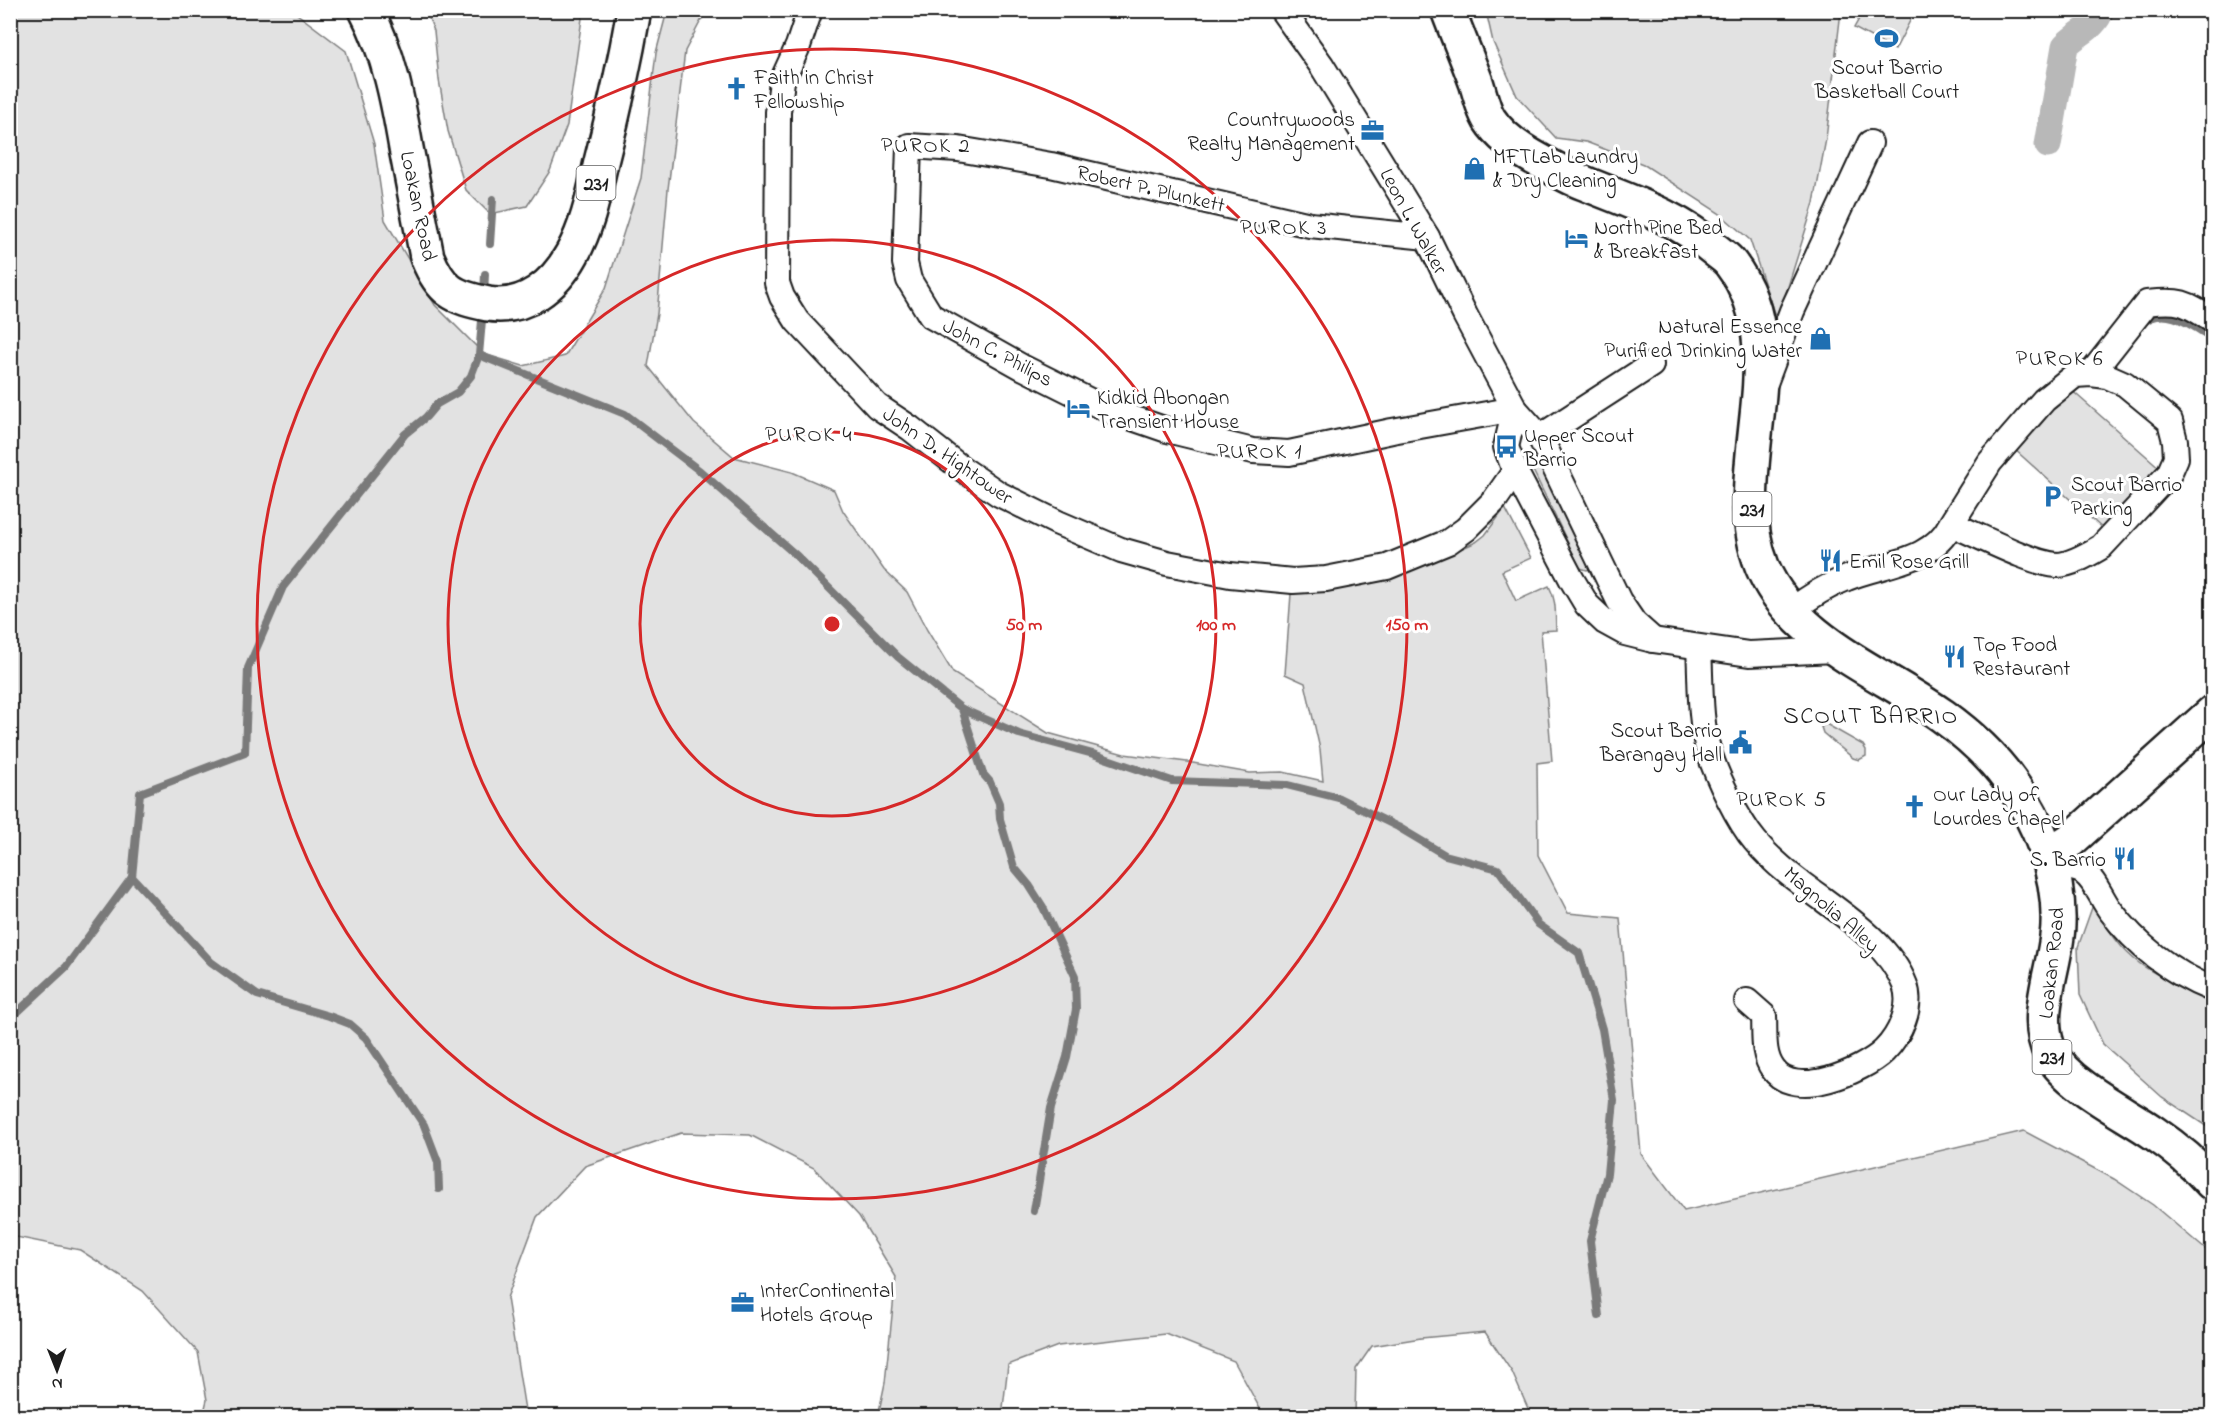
<svg xmlns="http://www.w3.org/2000/svg" width="2223" height="1427" font-family="'Indie Flower',sans-serif">
<rect width="100%" height="100%" fill="#fff"/>
<filter id="ink" filterUnits="userSpaceOnUse"><feTurbulence type="fractalNoise" baseFrequency=".0167" numOctaves="2"/><feDisplacementMap in="SourceGraphic" scale="12" xChannelSelector="R" yChannelSelector="G"/><feConvolveMatrix kernelMatrix="1 2 1 2 8 2 1 2 1" color-interpolation-filters="sRGB"/></filter>
<g filter="url(#ink)">
<g fill="#e2e2e2" stroke="#7f7f7f" stroke-width="1.5">
<polygon points="1864,10 1915,10 1915,11 1895,50 1854,28"/>
<path d="M10,11h283l53,40 28,93 11,76 50,85 49,49 39,12 42,-10 41,-68 35,-110 15,-125 11,-42h39l-21,40 -17,138 -11,125 -9,52 46,57 40,34 58,15 42,18 9,21 41,59 23,22 20,38 26,43 95,60 76,21 63,8 63,11 33,-1 40,9 -3,-32 -15,-66 -20,-9 6,-80 154,-38 31,-14 9,-7 20,-27 26,50 -29,13 14,30 33,-15c8,15 6,28 7,44l-15,1 11,130 -15,2 1,92 30,58 52,5 21,236 43,57 340,-80 90,48 39,26 59,50v161h-124l-10,-6 -209,6h-335l-4,-3 -18,-41 -27,-40 -64,6 -49,8 -16,23 -1,47h-91l-30,-55 -68,-27 -108,12 -50,19 -6,51h-124l7,-33 11,-106 -37,-61 -45,-48 -64,-33 -69,-2 -96,33 -48,51 -30,81 18,112 6,6h-328l4,-16 -9,-48 -55,-61 -63,-41 -69,-14z"/>
<polygon points="426,11 583,11 567,125 550,171 527,206 490,214 466,190 448,131 439,80 434,31"/>
<polygon points="1486,11 1841,11 1826,139 1814,203 1777,322 1750,240 1719,213 1643,164 1586,142 1556,138 1517,96 1493,42"/>
<polygon points="2069,388 2161,469 2104,530 2013,448"/>
<polygon points="1535,452 1590,569 1587,570 1580,568 1528,460 1529,453"/>
<polygon points="1826,724 1863,745 1866,750 1866,756 1859,760 1853,758 1823,733 1821,727"/>
<path d="M2094,902c27,60 58,75 118,93v135l-50,-33 -59,-53 -23,-49 -2,-48z"/>
</g>
<g fill="none" stroke-linecap="round" stroke-linejoin="round">
<g stroke="#7a7a7a" stroke-width="8">
<polyline points="490,244 493,199"/>
<polyline points="484,294 485,274"/>
<path d="M2142,324c22,-21 51,2 70,14"/>
<polyline points="479,355 625,414 700,471 797,556 898,657 962,709 1019,734 1093,754 1172,781 1287,785 1339,798 1398,827 1445,855 1498,869 1538,924 1579,953 1602,1029 1614,1100 1607,1174 1590,1241 1599,1316"/>
<polyline points="962,709 983,774 990,782 999,803 1000,819 1014,867 1029,885 1043,907 1075,976 1076,1009 1067,1057 1051,1108 1034,1211"/>
<polyline points="132,877 211,962 257,995 329,1016 350,1024 366,1038 424,1125 438,1162 439,1189"/>
<polyline points="10,1019 66,967 132,877 140,793 245,753 248,668 283,587 405,434 426,417 437,404 458,392 471,376 479,355 483,309"/>
</g>
<path stroke="#b8b8b8" stroke-width="27" d="M2048,145l17,-99c12,-13 30,-18 36,-36"/>
<defs>
<g id="street">
<polyline points="810,10 798,46 782,81 778,112 777,283 782,297 797,321 877,406 910,428 961,468 999,494 1058,523 1121,550 1167,563 1230,575 1293,581 1326,579 1387,567 1448,542 1466,529 1494,501 1515,471"/>
<polyline points="1282,10 1322,66 1427,237 1465,315 1515,409 1540,437 1619,601 1634,623 1653,640"/>
<polyline points="1427,237 1310,225 1051,165 958,149 909,146 905,263 909,280 931,316 1022,367 1106,409 1167,430 1253,451 1289,453 1392,431 1515,409"/>
<path d="M2091,374l56,-71c33,-4 38,-1 65,17"/>
<polyline points="1765,383 1792,311 1870,143"/>
<polyline points="1515,409 1506,447 1515,471 1572,580 1587,605 1605,622 1625,633 1653,640 1749,654 1835,650"/>
<polyline points="1540,437 1651,365"/>
<path d="M1791,611c18,-14 35,-25 56,-33 36,-15 85,-15 104,-54l39,-62 54,-62 31,-25 16,-1 16,2 18,8 45,37 5,20 1,17 -7,16 -68,73c-12,7 -30,18 -44,18 -27,-2 -79,-30 -106,-41"/>
<path d="M1699,648c2,33 0,72 10,104 8,25 29,69 46,89 19,23 45,42 69,59 30,22 67,49 81,85 8,22 -5,50 -21,66 -21,20 -90,50 -111,18 -11,-15 -8,-35 -9,-53l-17,-15"/>
<path d="M2051,868c10,0 23,-2 32,4 12,8 18,26 27,38 27,36 60,62 102,79"/>
</g>
<polyline id="secondary" points="2047,855 2071,840 2212,713"/>
<g id="primary">
<path d="M366,10c23,43 32,91 40,138 7,36 14,73 21,109 14,34 26,40 61,47 37,6 67,-19 84,-50 16,-28 22,-61 29,-92 13,-50 24,-100 33,-152"/>
<path d="M1448,10c9,24 19,48 28,72 4,12 7,27 13,37 12,19 34,33 53,43 14,7 27,16 42,21 46,19 92,33 130,66 6,5 13,9 17,15 67,88 -7,207 31,302 31,75 120,106 181,150 25,18 49,40 67,65 29,40 50,93 48,144 -1,39 -27,92 -7,129 17,31 73,58 103,79 22,15 41,31 58,50"/>
</g>
</defs>
<use href="#street" stroke="#1c1c1c" stroke-width="28"/>
<use href="#secondary" stroke="#1c1c1c" stroke-width="38"/>
<use href="#primary" stroke="#1c1c1c" stroke-width="38"/>
<use href="#street" stroke="#fff" stroke-width="24"/>
<use href="#secondary" stroke="#fff" stroke-width="33"/>
<use href="#primary" stroke="#fff" stroke-width="33"/>
</g>
</g>
<g fill="none" stroke="#d62828" stroke-width="3">
<circle cx="832" cy="624" r="192"/>
<circle cx="832" cy="624" r="384"/>
<circle cx="832" cy="624" r="575"/>
</g>
<defs>
<symbol id="stadium-bare" viewBox="-9 -9 18 18"><path d="M0-5a6.5 5 0 1 0 0 10a6.5 5 0 1 0 0-10ZM-3.5-1.8h7v3.6h-7Z" fill="#1f6fb2" stroke="#fff" stroke-width="2.5" paint-order="stroke"/></symbol>
<symbol id="church-bare" viewBox="-9 -9 18 18"><path d="M-1.2-6h2.4v3.5h3.3v2.4h-3.3V6h-2.4V-.1h-3.3v-2.4h3.3Z" fill="#1f6fb2" stroke="#fff" stroke-width="2.5" paint-order="stroke"/></symbol>
<symbol id="office-bare" viewBox="-9 -9 18 18"><path d="M-6-3h4V-5.5h4V-3h4V5H-6ZM-1-4.5V-3h2v-1.5ZM-6 0V1H6V0Z" fill="#1f6fb2" stroke="#fff" stroke-width="2.5" paint-order="stroke"/></symbol>
<symbol id="shop-bare" viewBox="-9 -9 18 18"><path d="M-5-2.5h2.3a2.7 3.5 0 0 1 5.4 0H5L5.5 6h-11ZM-1.5-2.5h3a1.5 2.3 0 0 0-3 0Z" fill="#1f6fb2" stroke="#fff" stroke-width="2.5" paint-order="stroke"/></symbol>
<symbol id="hotel-bare" viewBox="-9 -9 18 18"><path d="M-6-4.5h1.5V1H6V5H4.5V3h-9V5H-6ZM-4 0a1.8 1.8 0 1 1 3.6 0ZM.5 0V-2.5h3Q6-2.5 6 0Z" fill="#1f6fb2" stroke="#fff" stroke-width="2.5" paint-order="stroke"/></symbol>
<symbol id="bus-bare" viewBox="-9 -9 18 18"><path d="M-5-6H5V4H4V6H2V4H-2V6H-4V4H-5ZM-3.5-4V0h7V-4ZM-3.5 1.2v1.5H-2V1.2ZM2 1.2v1.5H3.5V1.2Z" fill="#1f6fb2" stroke="#fff" stroke-width="2.5" paint-order="stroke"/></symbol>
<symbol id="parking-bare" viewBox="-9 -9 18 18"><path d="M-3.5-5.5H1a3.5 3.5 0 0 1 0 7H-1V5.5H-3.5ZM-1-3.4V-.6H.8a1.4 1.4 0 0 0 0-2.8Z" fill="#1f6fb2" stroke="#fff" stroke-width="2.5" paint-order="stroke"/></symbol>
<symbol id="restaurant-bare" viewBox="-9 -9 18 18"><path d="M-5-6h1v4h1v-4h1v4h1v-4h1v5L-1.5 .5V6h-2V.5L-5-1ZM5-6V6H3V1.5H1.5Q1.5-4 5-6Z" fill="#1f6fb2" stroke="#fff" stroke-width="2.5" paint-order="stroke"/></symbol>
<symbol id="civic-bare" viewBox="-9 -9 18 18"><path d="M-.6-6.5H3V-4.5H.6V-3L4-1V1h2V6H-6V1h2V-1L-.6-3ZM-1.2 2.5V6h2.4V2.5Z" fill="#1f6fb2" stroke="#fff" stroke-width="2.5" paint-order="stroke"/></symbol>
</defs>
<g fill-rule="evenodd">
<use href="#stadium-bare" x="1870" y="22" width="33" height="33"/>
<use href="#church-bare" x="720" y="72" width="33" height="33"/>
<use href="#office-bare" x="1356" y="114" width="33" height="33"/>
<use href="#shop-bare" x="1458" y="152" width="33" height="33"/>
<use href="#hotel-bare" x="1560" y="222" width="33" height="33"/>
<use href="#shop-bare" x="1804" y="322" width="33" height="33"/>
<use href="#hotel-bare" x="1062" y="392" width="33" height="33"/>
<use href="#bus-bare" x="1490" y="430" width="33" height="33"/>
<use href="#parking-bare" x="2036" y="480" width="33" height="33"/>
<use href="#restaurant-bare" x="1814" y="544" width="33" height="33"/>
<use href="#restaurant-bare" x="1938" y="640" width="33" height="33"/>
<use href="#civic-bare" x="1724" y="726" width="33" height="33"/>
<use href="#church-bare" x="1898" y="790" width="33" height="33"/>
<use href="#restaurant-bare" x="2108" y="842" width="33" height="33"/>
<use href="#office-bare" x="726" y="1286" width="33" height="33"/>
</g>
<g text-anchor="middle" stroke-width="6" stroke-linejoin="round" paint-order="stroke">
<g fill="#fff" stroke="#606060" stroke-width="1.5">
<rect x="576.5" y="166" width="39" height="34" rx="4.5"/>
<rect x="1732.5" y="492" width="39" height="34" rx="4.5"/>
<rect x="2032.5" y="1040" width="39" height="34" rx="4.5"/>
</g>
<g font-size="20" font-weight="bold" fill="#1c1c1c">
<text x="596" y="190">231</text>
<text x="1752" y="516">231</text>
<text x="2052" y="1064">231</text>
</g>
<g font-size="21" fill="#1c1c1c" stroke="#fff" text-anchor="start">
<text x="1887" y="74" text-anchor="middle">Scout Barrio<tspan x="1887" dy="24">Basketball Court</tspan></text>
<text x="754" y="84">Faith in Christ<tspan x="754" dy="24">Fellowship</tspan></text>
<text x="1355" y="126" text-anchor="end">Countrywoods<tspan x="1355" dy="24">Realty Management</tspan></text>
<text x="1493" y="163">MFTLab Laundry<tspan x="1493" dy="24">&amp; Dry Cleaning</tspan></text>
<text x="1594" y="234">North Pine Bed<tspan x="1594" dy="24">&amp; Breakfast</tspan></text>
<text x="1802" y="333" text-anchor="end">Natural Essence<tspan x="1802" dy="24">Purified Drinking Water</tspan></text>
<text x="1097" y="404">Kidkid Abongan<tspan x="1097" dy="24">Transient House</tspan></text>
<text x="1524" y="442">Upper Scout<tspan x="1524" dy="24">Barrio</tspan></text>
<text x="2071" y="491">Scout Barrio<tspan x="2071" dy="24">Parking</tspan></text>
<text x="1849" y="568">Emil Rose Grill</text>
<text x="1973" y="651">Top Food<tspan x="1973" dy="24">Restaurant</tspan></text>
<text x="1722" y="737" text-anchor="end">Scout Barrio<tspan x="1722" dy="24">Barangay Hall</tspan></text>
<text x="1933" y="801">Our Lady of<tspan x="1933" dy="24">Lourdes Chapel</tspan></text>
<text x="2106" y="866" text-anchor="end">S. Barrio</text>
<text x="760" y="1297">InterContinental<tspan x="760" dy="24">Hotels Group</tspan></text>
</g>
<g font-size="21" fill="#1c1c1c" stroke="#fff">
<text transform="translate(1151 188) rotate(13)" y="7">Robert P. Plunkett</text>
<text transform="translate(419 206) rotate(78)" y="7">Loakan Road</text>
<text transform="translate(1414 221) rotate(61)" y="7">Leon L. Walker</text>
<text transform="translate(998 352) rotate(28)" y="7">John C. Philips</text>
<text transform="translate(948 455) rotate(35)" y="7">John D. Hightower</text>
<text transform="translate(1832 909) rotate(41)" y="7">Magnolia Alley</text>
<text transform="translate(2051 963) rotate(-84)" y="7">Loakan Road</text>
</g>
<g font-size="22" letter-spacing="1.5" fill="#1c1c1c" stroke="#fff">
<text x="926" y="152">PUROK 2</text>
<text x="1284" y="234">PUROK 3</text>
<text x="2060" y="365">PUROK 6</text>
<text x="809" y="441">PUROK 4</text>
<text x="1260" y="458">PUROK 1</text>
<text x="1782" y="806">PUROK 5</text>
</g>
<g font-size="24" letter-spacing="1.5" fill="#1c1c1c" stroke="#fff">
<text x="1871" y="723">SCOUT BARRIO</text>
</g>
</g>
<circle cx="832" cy="624" r="9" fill="#d62828" stroke="#fff" stroke-width="3"/>
<g font-size="18" text-anchor="middle" font-weight="bold" fill="#d62828" stroke="#fff" stroke-width="6" stroke-linejoin="round" paint-order="stroke">
<text x="1024" y="630">50 m</text>
<text x="1216" y="630">100 m</text>
<text x="1407" y="630">150 m</text>
</g>
<rect width="2223" height="1427" fill="none" stroke="#fff" stroke-width="36"/>
<rect x="18" y="18" width="2187" height="1391" fill="none" stroke="#1c1c1c" stroke-width="2" filter="url(#ink)"/>
<g transform="translate(57 1370) rotate(179)" stroke="#ffffff" stroke-width="4.5" paint-order="stroke">
<path d="M0-4.5L10 22L0 15L-10 22Z" fill="#1c1c1c"/>
<text y="-9" font-size="16" font-weight="bold" text-anchor="middle" fill="#1c1c1c">N</text>
</g>
</svg>
